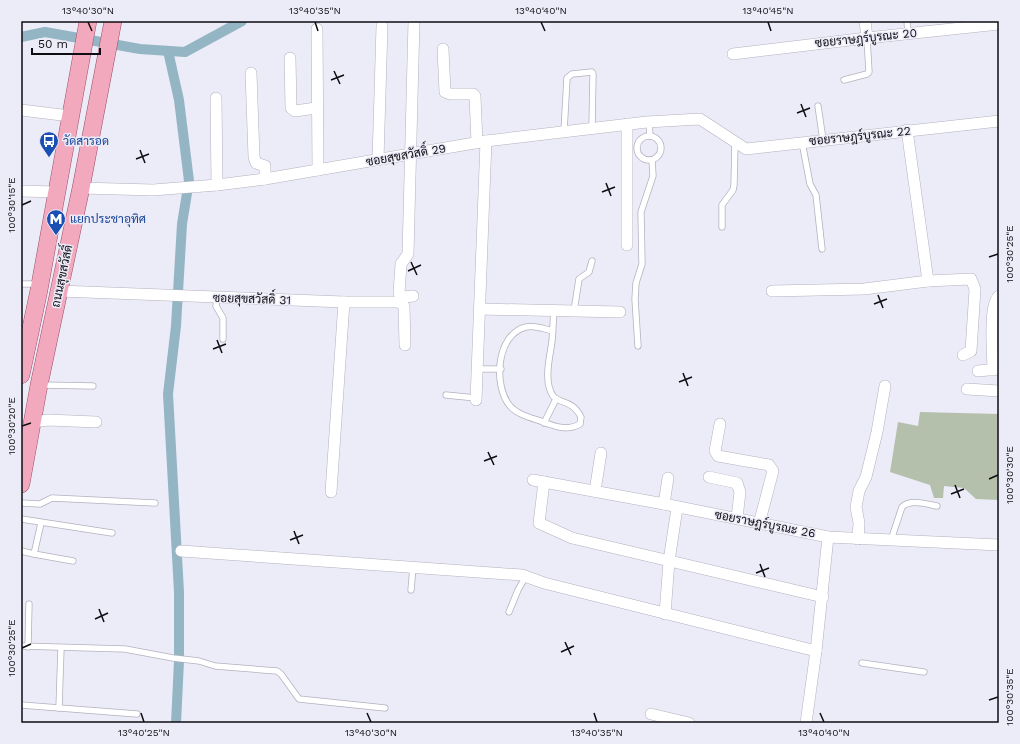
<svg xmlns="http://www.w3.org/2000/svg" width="1020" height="744" font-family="'Work Sans',Sarabun,sans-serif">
<rect width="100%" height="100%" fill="#ecebf8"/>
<polygon fill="#b4c0ac" points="920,412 999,414 999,500 976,499 964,488 944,486 943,498 934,498 930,485 890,472 898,422 918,426"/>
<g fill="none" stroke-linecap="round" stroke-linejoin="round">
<g stroke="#94b5c3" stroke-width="10">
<polyline points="21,37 45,32 140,49 185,52 242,21"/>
<polyline points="168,51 179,100 189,181 182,224 176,326 168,394 179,592 179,661 176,723"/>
</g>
<defs>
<g id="service">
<polyline points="907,21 908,33"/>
<polyline points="844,80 867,74 869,72 867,38"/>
<polyline points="818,106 823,140"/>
<polyline points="649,122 650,136"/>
<polyline points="564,131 567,78 572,74 592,72 593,74 592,128"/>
<circle cx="649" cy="148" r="12"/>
<polyline points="802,142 810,184 816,195 822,249"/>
<polyline points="722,227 722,205 733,190 734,185 735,142"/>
<polyline points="21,284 38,284"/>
<polyline points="217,297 216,306 223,318 223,339"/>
<polyline points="574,311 579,279 589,272 592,261"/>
<path d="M553,331c-9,-2 -18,-6 -27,-4 -30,7 -33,59 -16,79 8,9 22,12 33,16 13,5 25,9 37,2l1,-7c-9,-18 -22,-13 -28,-21 -10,-15 -3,-39 -1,-55 1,-10 1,-20 2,-31"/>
<polyline points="638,346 635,299 636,283 642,264 641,212 653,176 652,160"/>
<polyline points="477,369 501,369"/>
<polyline points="41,385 93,386"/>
<polyline points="446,395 476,398"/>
<polyline points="544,423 556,399"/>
<polyline points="21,503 40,504 52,498 155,503"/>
<polyline points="21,519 112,533"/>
<path d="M891,540l11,-33c8,-8 24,-3 35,-1"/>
<polyline points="21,551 34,554 41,523"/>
<polyline points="34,554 73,561"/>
<polyline points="411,590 413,567"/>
<polyline points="509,612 518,590 526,576"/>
<polyline points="21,646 125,649 173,658 199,661 215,666 277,671 281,674 299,699 385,708"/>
<polyline points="28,647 29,604"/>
<polyline points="862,663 924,672"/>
<polyline points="21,705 137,714"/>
<polyline points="59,708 61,648"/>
</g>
<g id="minor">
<polyline points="865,21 867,38"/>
<polyline points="317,29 318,170"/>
<polyline points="443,49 445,92 450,94 473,94 475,96 477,143"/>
<polyline points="733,54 867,38 999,24"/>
<polyline points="290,58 291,108 295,111 316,108"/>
<polyline points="251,73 254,157 256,163 265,166 265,179"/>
<polyline points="216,98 217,185"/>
<polyline points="21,110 70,116"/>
<polyline points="627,124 627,245"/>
<polyline points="907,130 928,281"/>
<polyline points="378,160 382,26"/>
<polyline points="81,188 153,190 217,185 265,179 486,141 647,122 700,119 746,149 999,121"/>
<polyline points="21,191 56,192"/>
<polyline points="59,291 344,302 399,302 404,306 405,345"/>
<polyline points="772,291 864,289 928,281 971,279 975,289 971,351 963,355"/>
<polyline points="413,296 403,297 399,293 401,264 408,254 414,21"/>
<polyline points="480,309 620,312"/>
<path d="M993,370c0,-14 -5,-66 6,-74"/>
<polyline points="978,371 999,369"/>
<polyline points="967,389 999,391"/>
<polyline points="476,400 486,141"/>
<polyline points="33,422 48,420 96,422"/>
<polyline points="720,424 715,451 718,456 769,465 773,471 759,524"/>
<polyline points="709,477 737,483 740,492 737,518"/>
<polyline points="533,480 664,504 828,537 999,545"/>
<polyline points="544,482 539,523 572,538 823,597"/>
<polyline points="595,491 601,453"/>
<polyline points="331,492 344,302"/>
<polyline points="664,504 668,478"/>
<polyline points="858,539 859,523 856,507 859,491 866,477 877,432 885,386"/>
<polyline points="181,551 522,575 544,583 816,651"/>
<polyline points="665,614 669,561 677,508"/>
<polyline points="651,714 689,723"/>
<polyline points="806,723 816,651 828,537"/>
</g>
<g id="primary">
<polyline points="21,375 39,290 88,21"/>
<polyline points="21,484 39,385 81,188 113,21"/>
</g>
</defs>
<use href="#service" stroke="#b3b1be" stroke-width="7"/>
<use href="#minor" stroke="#b3b1be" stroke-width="12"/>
<use href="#primary" stroke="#9c4d66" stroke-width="18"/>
<use href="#service" stroke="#fff" stroke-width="5.5"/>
<use href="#minor" stroke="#fff" stroke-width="11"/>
<use href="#primary" stroke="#f2a9be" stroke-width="17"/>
</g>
<path fill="none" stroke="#0e0d12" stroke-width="1.5" d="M88,22l4,9M315,22l3,9M541,22l4,9M768,22l3,9M334,71l6,13M331,80l13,-5M801,104l5,13M797,113l13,-5M140,150l5,13M136,159l13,-5M606,183l5,13M602,192l13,-5M22,205l9,-4M989,257l9,-3M411,262l6,13M408,271l13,-6M878,295l5,13M874,304l13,-5M217,340l5,13M213,349l13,-5M683,373l5,13M679,382l13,-5M22,426l9,-3M488,452l6,13M484,461l13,-5M989,479l9,-4M955,485l5,13M951,494l13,-5M294,531l5,13M290,540l13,-5M760,564l5,13M756,573l13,-5M99,609l5,13M95,619l13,-6M565,642l6,13M22,648l9,-4M561,652l13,-6M989,700l9,-3M141,713l3,9M367,713l4,9M594,713l3,9M820,713l4,9"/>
<defs>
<symbol id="bus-pin" viewBox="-11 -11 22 30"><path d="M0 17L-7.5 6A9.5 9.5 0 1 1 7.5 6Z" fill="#1a4fb4" stroke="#ecebf8"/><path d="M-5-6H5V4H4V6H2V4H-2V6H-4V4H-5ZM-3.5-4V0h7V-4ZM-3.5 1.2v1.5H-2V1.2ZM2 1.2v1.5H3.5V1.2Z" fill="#fff"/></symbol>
<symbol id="metro-pin" viewBox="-11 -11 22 30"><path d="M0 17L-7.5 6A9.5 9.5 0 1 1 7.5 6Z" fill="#1a4fb4" stroke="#ecebf8"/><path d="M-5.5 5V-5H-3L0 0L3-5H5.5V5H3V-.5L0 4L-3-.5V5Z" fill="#fff"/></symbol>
</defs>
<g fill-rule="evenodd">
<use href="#bus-pin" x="38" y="130" width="22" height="30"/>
<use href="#metro-pin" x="45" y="208" width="22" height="30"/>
</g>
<g text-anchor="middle" stroke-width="3" stroke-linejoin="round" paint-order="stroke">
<g font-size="12" fill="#0e0d12" stroke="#ecebf8">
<text transform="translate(866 38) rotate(-6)" y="4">ซอยราษฎร์บูรณะ 20</text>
<text transform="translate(860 136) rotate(-6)" y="4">ซอยราษฎร์บูรณะ 22</text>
<text transform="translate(406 155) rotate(-10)" y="4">ซอยสุขสวัสดิ์ 29</text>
<text transform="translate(62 276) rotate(-78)" y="4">ถนนสุขสวัสดิ์</text>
<text transform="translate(252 299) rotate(2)" y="4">ซอยสุขสวัสดิ์ 31</text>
<text transform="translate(765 524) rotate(11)" y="4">ซอยราษฎร์บูรณะ 26</text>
</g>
<g font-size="12" fill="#164399" stroke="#ecebf8" text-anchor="start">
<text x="63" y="145">วัดสารอด</text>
<text x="70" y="223">แยกประชาอุทิศ</text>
</g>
</g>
<rect width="1020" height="744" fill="none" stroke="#ecebf8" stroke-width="44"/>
<path d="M32 48v6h68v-6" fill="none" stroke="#0e0d12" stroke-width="2"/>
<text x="38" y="48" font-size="12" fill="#0e0d12" stroke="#ecebf8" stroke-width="3" paint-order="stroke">50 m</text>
<rect x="22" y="22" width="976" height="700" fill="none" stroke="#0e0d12" stroke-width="1.5"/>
<g font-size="10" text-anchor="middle" fill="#0e0d12">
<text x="88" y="14">13°40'30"N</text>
<text x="315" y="14">13°40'35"N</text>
<text x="541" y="14">13°40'40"N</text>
<text x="768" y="14">13°40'45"N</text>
<text transform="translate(11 205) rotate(-90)" y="4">100°30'15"E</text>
<text transform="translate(1009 254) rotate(-90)" y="4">100°30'25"E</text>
<text transform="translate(11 426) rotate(-90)" y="4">100°30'20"E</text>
<text transform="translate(1009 475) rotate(-90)" y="4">100°30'30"E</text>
<text transform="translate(11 648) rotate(-90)" y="4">100°30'25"E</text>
<text transform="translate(1009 697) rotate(-90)" y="4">100°30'35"E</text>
<text x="144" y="736">13°40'25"N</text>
<text x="371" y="736">13°40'30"N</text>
<text x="597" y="736">13°40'35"N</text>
<text x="824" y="736">13°40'40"N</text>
</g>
</svg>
